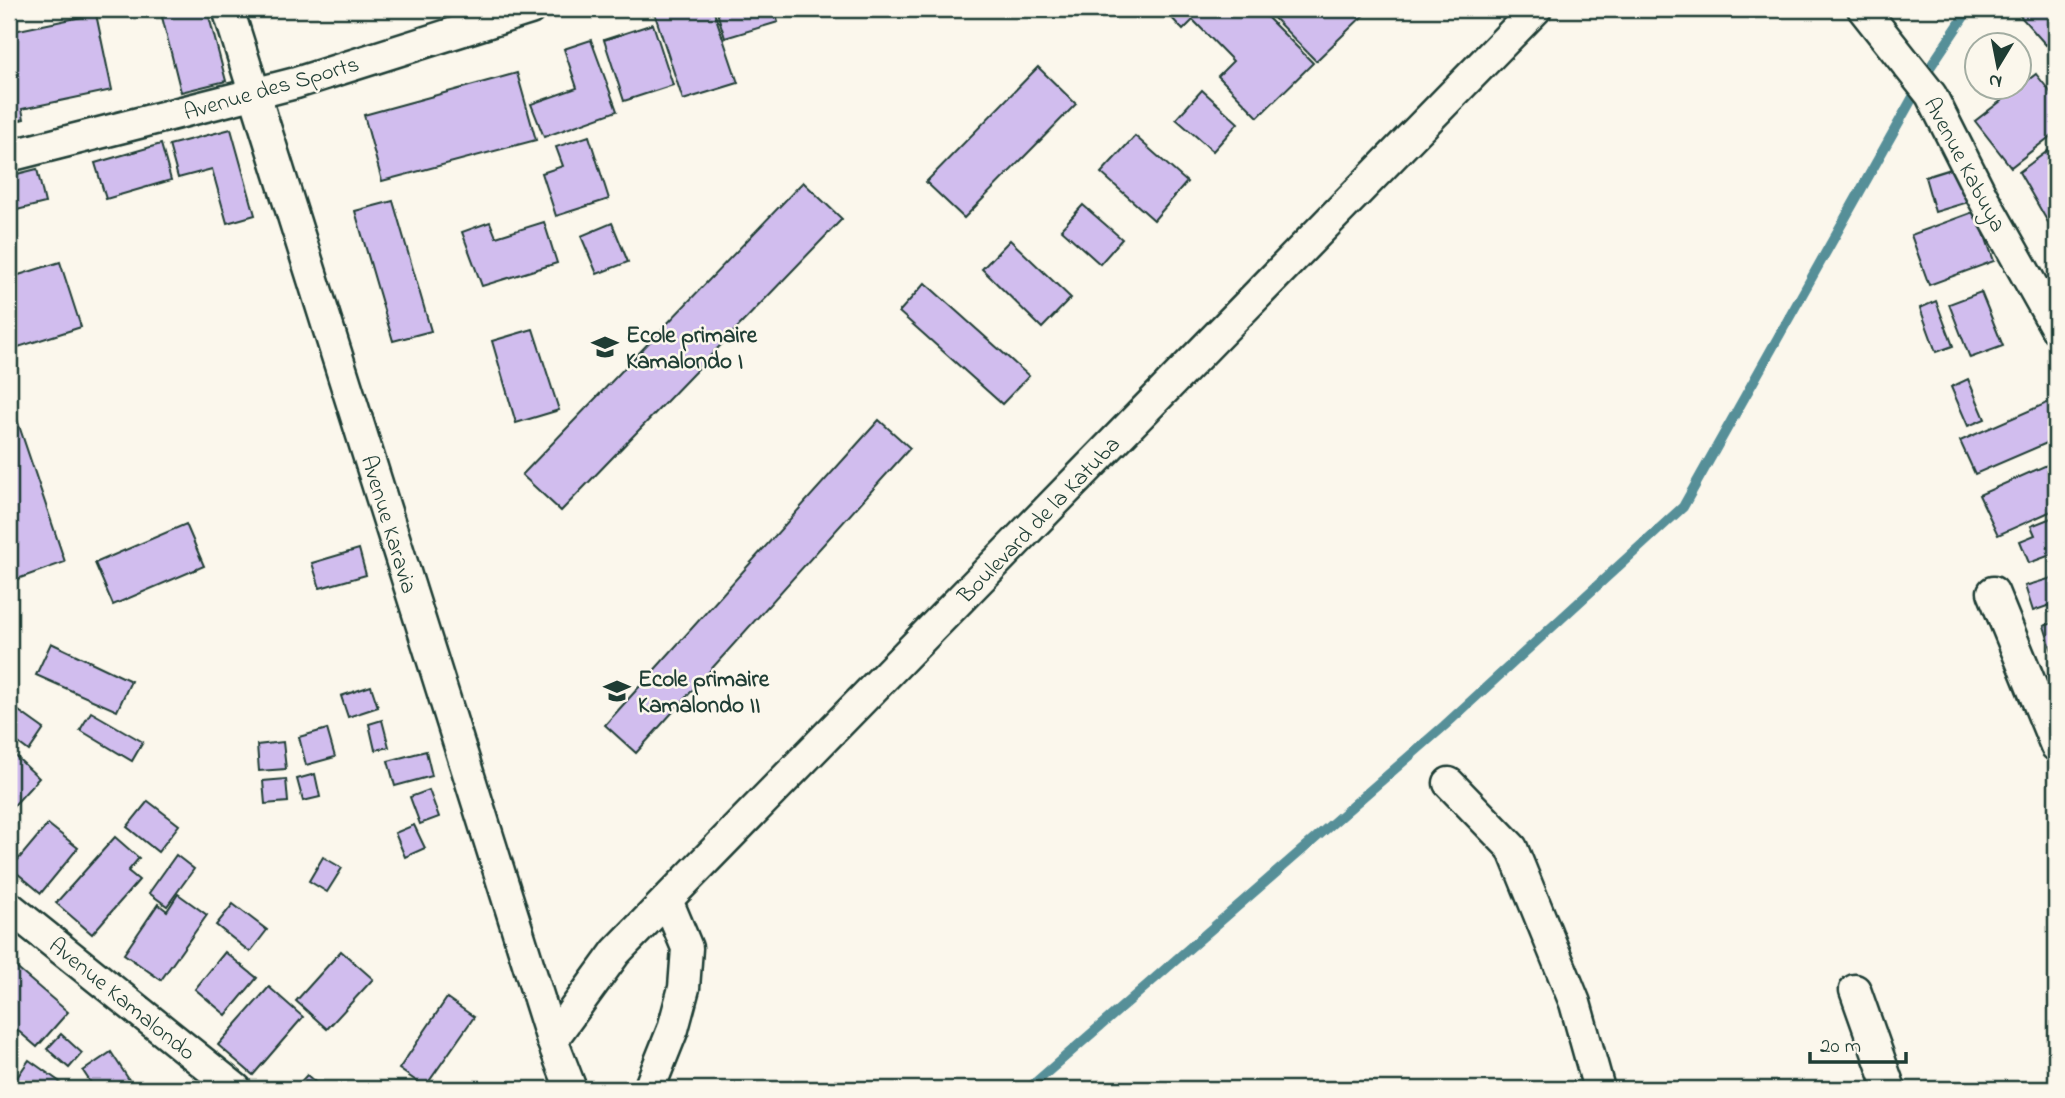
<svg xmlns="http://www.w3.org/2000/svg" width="2065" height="1098" font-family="'Indie Flower',sans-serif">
<rect width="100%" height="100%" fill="#fbf7ec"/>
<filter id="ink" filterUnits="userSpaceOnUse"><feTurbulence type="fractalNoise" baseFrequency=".0143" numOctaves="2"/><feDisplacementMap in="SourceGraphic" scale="14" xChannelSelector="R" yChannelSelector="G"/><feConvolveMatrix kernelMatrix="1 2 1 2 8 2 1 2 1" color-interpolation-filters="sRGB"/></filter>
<g filter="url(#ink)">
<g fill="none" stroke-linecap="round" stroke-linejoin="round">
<polyline stroke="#568f98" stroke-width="10" points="1028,1089 1444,726 1683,507 1927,72 1969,9"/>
</g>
<g fill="#d1bdee" stroke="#1f3d34" stroke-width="2">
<polygon points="160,9 207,9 226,81 181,92"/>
<polygon points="653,9 713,9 738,83 683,100"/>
<polygon points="716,9 774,9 778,22 725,38"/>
<polygon points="1180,9 1259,9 1313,63 1258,117 1218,76 1233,61 1193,20 1183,30 1171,17"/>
<polygon points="1265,9 1370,9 1316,61"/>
<polygon points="2014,9 2056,9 2056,36 2046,45"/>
<polygon points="96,14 112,90 22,109 24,119 9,123 9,32"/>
<polygon points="653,24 673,85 624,101 604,40"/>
<polygon points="591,40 617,111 544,137 531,104 577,88 564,49"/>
<polygon points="1038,67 1076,104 964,218 926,182"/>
<polygon points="517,73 536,140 382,181 364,115"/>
<polygon points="2036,74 2056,99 2056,132 2011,167 1975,121"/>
<polygon points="1202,90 1238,123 1213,151 1176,119"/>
<polygon points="231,129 255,215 227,223 212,169 178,178 169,145"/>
<polygon points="589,136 609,199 556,216 542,173 563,166 556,147"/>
<polygon points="1135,136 1187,182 1154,220 1101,173"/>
<polygon points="161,144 171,180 106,199 95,163"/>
<polygon points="2056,145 2056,236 2019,172"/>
<polygon points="1957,167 1968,202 1935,212 1925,177"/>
<polygon points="37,169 45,203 9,212 9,176"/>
<polygon points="803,182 842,219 561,511 522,475"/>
<polygon points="393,201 431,331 393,341 355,211"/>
<polygon points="1083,205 1122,239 1100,264 1061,229"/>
<polygon points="1976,211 1994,261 1929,285 1911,235"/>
<polygon points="490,222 496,237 544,222 557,263 482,286 462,232"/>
<polygon points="612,223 628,262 597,274 581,236"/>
<polygon points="1010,240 1071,298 1042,328 982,269"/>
<polygon points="60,262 81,327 9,350 9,278"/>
<polygon points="925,283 1029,376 1002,404 899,312"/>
<polygon points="1981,292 2003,346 1970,358 1949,304"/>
<polygon points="1936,301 1953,346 1936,352 1920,308"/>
<polygon points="533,329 559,410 516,423 492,341"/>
<polygon points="1968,379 1985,419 1968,426 1951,387"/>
<polygon points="9,396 65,562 9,582"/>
<polygon points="2056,399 2056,439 1975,474 1960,441"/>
<polygon points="879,420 910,448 636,753 605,725"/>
<polygon points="2056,461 2056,509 1998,535 1979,495"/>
<polygon points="2056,516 2056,553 2029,563 2020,541 2035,535 2031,526"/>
<polygon points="186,524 204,566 113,605 95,563"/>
<polygon points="359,549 366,575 320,588 312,563"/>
<polygon points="2055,577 2056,603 2033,611 2025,586"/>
<polygon points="2056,622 2056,664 2044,626"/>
<polygon points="51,643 131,681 117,711 36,675"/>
<polygon points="371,686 378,707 348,717 341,696"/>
<polygon points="9,704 44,729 29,751 9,736"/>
<polygon points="91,712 143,742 132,761 80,730"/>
<polygon points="382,720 389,747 375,750 369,724"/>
<polygon points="327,729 335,757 306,765 299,737"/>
<polygon points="283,742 286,769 259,771 257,745"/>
<polygon points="9,750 39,778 9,811"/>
<polygon points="426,751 432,776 395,786 388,761"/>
<polygon points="315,774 320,797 303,801 297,779"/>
<polygon points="286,779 288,802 265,804 263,781"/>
<polygon points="429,790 439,817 420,824 410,797"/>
<polygon points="148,801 179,825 158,852 127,827"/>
<polygon points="48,824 78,848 41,893 11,868"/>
<polygon points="414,825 425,848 405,857 395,833"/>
<polygon points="115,837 139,858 128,871 139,880 92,934 56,903"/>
<polygon points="176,855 194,869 167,906 149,893"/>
<polygon points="323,857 342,868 327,892 309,881"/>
<polygon points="178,894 207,915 161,980 124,954 158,904 167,911"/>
<polygon points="233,904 267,930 250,952 216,925"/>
<polygon points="341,951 373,979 327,1029 296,1001"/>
<polygon points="225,952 257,978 226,1015 195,989"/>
<polygon points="13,965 68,1012 37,1047 9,1023 9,970"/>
<polygon points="269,987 303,1017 253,1075 218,1045"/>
<polygon points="447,998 474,1017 425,1087 399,1069"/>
<polygon points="61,1034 82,1053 69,1068 47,1049"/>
<polygon points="111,1052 135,1089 95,1089 83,1071"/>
<polygon points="29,1060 60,1082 55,1089 9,1089"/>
<polygon points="307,1075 323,1089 294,1089"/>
</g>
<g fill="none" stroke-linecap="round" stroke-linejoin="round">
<defs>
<g id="minor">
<polyline points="228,9 552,1040 571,1089"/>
<polyline points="1863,9 1931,95 1982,196 2056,328"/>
<polyline points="9,156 296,83 530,9"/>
<polyline points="1993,592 2056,746"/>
<polyline points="1449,783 1512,848 1575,1003 1599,1089"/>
<polyline points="9,907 236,1089"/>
<polyline points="1855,990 1890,1089"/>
<polyline points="552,1040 616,952 1536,9"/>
<polyline points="649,1089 673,1029 684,988 687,948 667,900"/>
</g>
</defs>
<use href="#minor" stroke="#1f3d34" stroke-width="35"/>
<use href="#minor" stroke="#fbf7ec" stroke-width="30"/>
</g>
</g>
<defs>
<symbol id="school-bare" viewBox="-9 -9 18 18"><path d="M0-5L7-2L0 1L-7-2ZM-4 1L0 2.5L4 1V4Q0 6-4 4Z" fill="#1f3d34" stroke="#fbf7ec" stroke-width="2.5" paint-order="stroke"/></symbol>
</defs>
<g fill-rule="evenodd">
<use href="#school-bare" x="586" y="328" width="38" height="38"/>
<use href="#school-bare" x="598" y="672" width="38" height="38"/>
</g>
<g text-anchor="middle" stroke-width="5" stroke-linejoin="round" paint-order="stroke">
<g font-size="23" fill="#1f3d34" stroke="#fbf7ec">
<text transform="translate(271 87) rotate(-16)" y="8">Avenue des Sports</text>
<text transform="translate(1966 164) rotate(62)" y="8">Avenue Kabuya</text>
<text transform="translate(1038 519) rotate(-46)" y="8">Boulevard de la Katuba</text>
<text transform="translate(390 524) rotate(73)" y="8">Avenue Karavia</text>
<text transform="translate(123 998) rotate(39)" y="8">Avenue Kamalondo</text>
</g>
<g font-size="23" font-weight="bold" fill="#1f3d34" stroke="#fbf7ec" text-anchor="start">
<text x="626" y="342">Ecole primaire<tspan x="626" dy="26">Kamalondo I</tspan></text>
<text x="638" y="686">Ecole primaire<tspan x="638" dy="26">Kamalondo II</tspan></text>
</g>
</g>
<rect width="2065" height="1098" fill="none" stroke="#fbf7ec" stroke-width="35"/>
<rect x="18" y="18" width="2030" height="1063" fill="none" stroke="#1f3d34" stroke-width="2.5" filter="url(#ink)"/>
<g transform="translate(1998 66) rotate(190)"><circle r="33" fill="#fbf7ec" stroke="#a3ada2" stroke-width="2"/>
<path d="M0-5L12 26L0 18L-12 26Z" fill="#1f3d34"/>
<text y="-10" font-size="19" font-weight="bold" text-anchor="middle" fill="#1f3d34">N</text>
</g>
<path d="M1810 1052v10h96v-10" fill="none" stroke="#1f3d34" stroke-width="3.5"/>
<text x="1820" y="1052" font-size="21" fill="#1f3d34" stroke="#fbf7ec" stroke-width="5" paint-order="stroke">20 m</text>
</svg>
